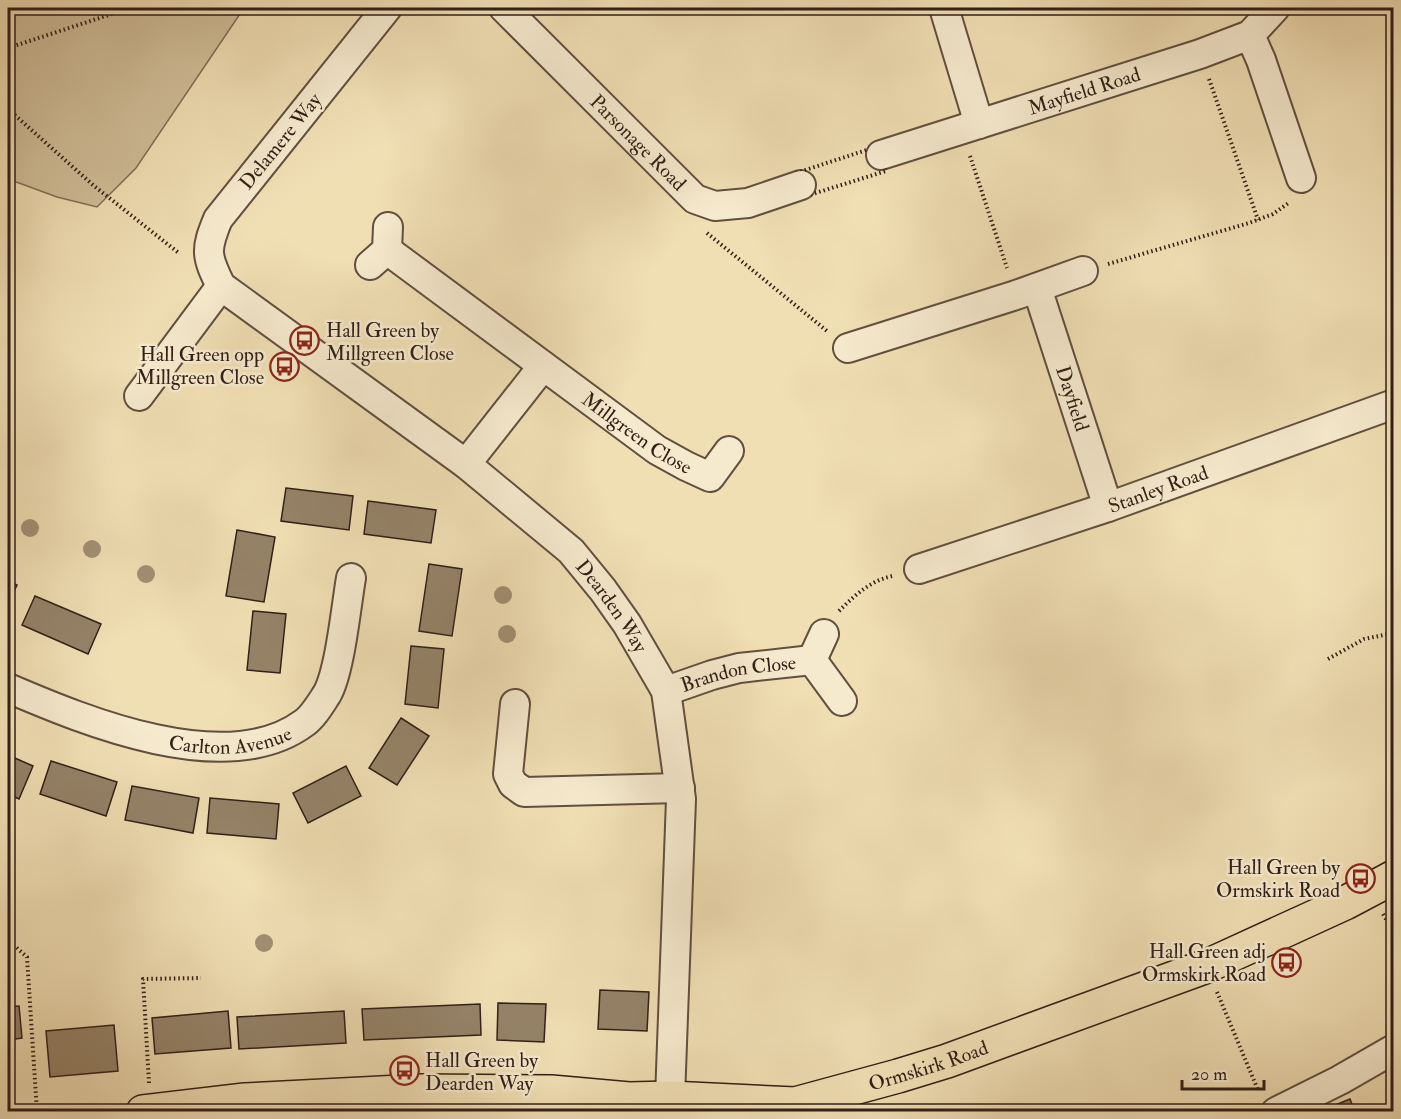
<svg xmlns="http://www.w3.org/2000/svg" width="1401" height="1119" font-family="'IM FELL Double Pica',serif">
<rect width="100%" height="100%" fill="#f1dfb4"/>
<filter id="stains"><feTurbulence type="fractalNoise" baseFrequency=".00333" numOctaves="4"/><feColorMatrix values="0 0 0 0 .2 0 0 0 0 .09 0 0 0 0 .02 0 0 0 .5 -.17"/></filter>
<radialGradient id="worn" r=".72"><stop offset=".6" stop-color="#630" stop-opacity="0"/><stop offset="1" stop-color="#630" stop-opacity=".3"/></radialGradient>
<polygon fill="#d0be99" stroke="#806e58" stroke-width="1.5" points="8,8 244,8 136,168 97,207 57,197 8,179"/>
<g fill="#958369" stroke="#311f18" stroke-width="1.5">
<polygon points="286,488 353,496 349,530 281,521"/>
<polygon points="368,501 436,510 431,543 364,534"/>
<polygon points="237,530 275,537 264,602 226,596"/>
<polygon points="429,564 462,569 452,636 419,631"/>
<polygon points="8,580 17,585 8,604"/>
<polygon points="35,596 101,624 88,654 22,625"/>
<polygon points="253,611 286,614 280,673 247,670"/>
<polygon points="411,646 444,649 438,708 405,704"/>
<polygon points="401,718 429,736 397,785 369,768"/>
<polygon points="8,755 33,766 19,799 8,794"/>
<polygon points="51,761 117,782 106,816 40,794"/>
<polygon points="346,766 361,796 308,823 293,793"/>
<polygon points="132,786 199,798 193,833 125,820"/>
<polygon points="210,798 279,804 276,839 207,833"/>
<polygon points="600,990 649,992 647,1031 598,1029"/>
<polygon points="498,1003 546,1004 544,1042 497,1040"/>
<polygon points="480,1004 481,1035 364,1040 362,1009"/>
<polygon points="19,1006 22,1038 8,1040 8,1007"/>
<polygon points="228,1011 231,1048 155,1054 152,1018"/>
<polygon points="344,1011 346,1043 239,1049 237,1017"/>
<polygon points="114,1025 118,1071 50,1077 46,1031"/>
<polygon points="1350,1099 1355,1112 1318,1112"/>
</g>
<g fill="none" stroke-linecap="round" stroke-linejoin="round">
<defs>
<g id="minor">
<path id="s1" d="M387,8l-169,211c-13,31 -12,37 3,67l245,178 105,87 32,39 24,34 39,67 15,108 -11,299"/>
<path id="s2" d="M504,8l191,191 20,7 33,-3 53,-18"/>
<polyline points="944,8 979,124"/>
<polyline points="1250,35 1261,60 1301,178"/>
<path id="s3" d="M881,155l319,-101 50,-19 25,-27"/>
<path id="s4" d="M387,250l270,200 29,16 24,11 19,-26"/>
<polyline points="370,265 387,250 388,227"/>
<path id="s5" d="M1037,288l71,219"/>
<polyline points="848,348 1016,295 1083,271"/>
<polyline points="139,396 221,286"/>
<polyline points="466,464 543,366"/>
<path id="s6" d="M919,569l189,-62 286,-103"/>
<polyline points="812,660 824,634"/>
<path id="s7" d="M8,688c77,33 219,92 296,35 9,-6 17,-20 23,-29 13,-23 19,-87 24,-116"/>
<path id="s8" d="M666,691l46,-16 27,-7 73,-8 30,41"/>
<polyline points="515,704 508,774 513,784 524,792 680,788"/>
<polyline points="1276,1112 1340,1080 1394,1049"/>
</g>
<g id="major">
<path id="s9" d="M143,1112l102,-12 175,-9 131,1 78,7 41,-1 125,6 103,-28 49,-15 260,-95 138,-63 49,-26"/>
</g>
</defs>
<use href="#minor" stroke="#614f3f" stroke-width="32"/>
<use href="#major" stroke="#311f18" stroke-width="36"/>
<g stroke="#311f18" stroke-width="4" stroke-dasharray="1.5 3" stroke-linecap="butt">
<polyline points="8,48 130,8"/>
<polyline points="1209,79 1258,220"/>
<polyline points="8,109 93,185 180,254"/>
<polygon points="879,146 886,171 806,196 796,173"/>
<polyline points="970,156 1007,268"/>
<polyline points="707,233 827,331"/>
<polyline points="1108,264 1249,223 1273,214 1290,202"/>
<path d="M839,611c16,-16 31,-30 53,-35"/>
<polyline points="1328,659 1364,639 1394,633"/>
<polyline points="1383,914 1394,932"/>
<polyline points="8,948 16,947 27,957 37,1112"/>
<polyline points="1217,992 1258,1090"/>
<polyline points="149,1083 143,979 201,978"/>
</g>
<use href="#minor" stroke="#f6eace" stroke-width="28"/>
<use href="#major" stroke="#f1dfb4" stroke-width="33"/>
</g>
<g fill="#a29074">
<circle cx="30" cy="528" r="9"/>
<circle cx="92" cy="549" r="9"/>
<circle cx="146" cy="574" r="9"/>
<circle cx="503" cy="595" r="9"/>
<circle cx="507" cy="634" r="9"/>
<circle cx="264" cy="943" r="9"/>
</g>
<defs>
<symbol id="bus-ring" viewBox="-11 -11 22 22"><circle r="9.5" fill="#f6eace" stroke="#8f2418" stroke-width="1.5"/><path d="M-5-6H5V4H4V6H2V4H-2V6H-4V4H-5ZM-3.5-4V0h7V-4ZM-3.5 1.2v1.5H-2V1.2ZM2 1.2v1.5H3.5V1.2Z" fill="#8f2418"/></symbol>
</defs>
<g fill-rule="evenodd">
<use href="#bus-ring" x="288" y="324" width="33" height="33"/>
<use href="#bus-ring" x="268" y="350" width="33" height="33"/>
<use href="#bus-ring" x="1344" y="862" width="33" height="33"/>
<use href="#bus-ring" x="1270" y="946" width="33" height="33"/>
<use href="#bus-ring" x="388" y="1054" width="33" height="33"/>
</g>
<g text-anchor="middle" stroke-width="5" stroke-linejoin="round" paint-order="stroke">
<g font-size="20" fill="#311f18" stroke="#f6eace">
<text dy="7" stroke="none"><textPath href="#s3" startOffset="213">Mayfield Road</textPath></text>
<text transform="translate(280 141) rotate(-51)" y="7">Delamere Way</text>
<text dy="7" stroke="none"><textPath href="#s2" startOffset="190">Parsonage Road</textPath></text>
<text dy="7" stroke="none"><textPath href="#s5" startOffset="116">Dayfield</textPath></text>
<text dy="7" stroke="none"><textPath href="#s4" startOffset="310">Millgreen Close</textPath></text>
<text dy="7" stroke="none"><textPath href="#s6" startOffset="252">Stanley Road</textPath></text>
<text dy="7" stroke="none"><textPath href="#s1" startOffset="849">Dearden Way</textPath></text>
<text dy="7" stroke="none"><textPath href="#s8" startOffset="75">Brandon Close</textPath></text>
<text dy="7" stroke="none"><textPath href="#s7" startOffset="232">Carlton Avenue</textPath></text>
<text dy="7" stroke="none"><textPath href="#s9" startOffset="792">Ormskirk Road</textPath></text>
</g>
<g font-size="20" fill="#311f18" stroke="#f6eace" text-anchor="end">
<text x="326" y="337" text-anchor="start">Hall Green by<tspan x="326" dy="23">Millgreen Close</tspan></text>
<text x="264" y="361">Hall Green opp<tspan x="264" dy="23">Millgreen Close</tspan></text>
<text x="1340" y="874">Hall Green by<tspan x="1340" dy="23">Ormskirk Road</tspan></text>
<text x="1266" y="958">Hall Green adj<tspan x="1266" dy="23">Ormskirk Road</tspan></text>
<text x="425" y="1067" text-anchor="start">Hall Green by<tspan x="425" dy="23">Dearden Way</tspan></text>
</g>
</g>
<rect width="1401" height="1119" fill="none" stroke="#f1dfb4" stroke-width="30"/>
<rect x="9" y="9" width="1383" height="1101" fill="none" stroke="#311f18" stroke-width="3"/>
<rect x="15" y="15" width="1371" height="1089" fill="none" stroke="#311f18" stroke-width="1.5"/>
<path d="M1182 1080v9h82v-9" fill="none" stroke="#311f18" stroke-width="3"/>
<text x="1191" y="1080" font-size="18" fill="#311f18" stroke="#f6eace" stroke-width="4.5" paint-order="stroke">20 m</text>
<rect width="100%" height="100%" filter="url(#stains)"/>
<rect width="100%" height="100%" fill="url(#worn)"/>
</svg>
